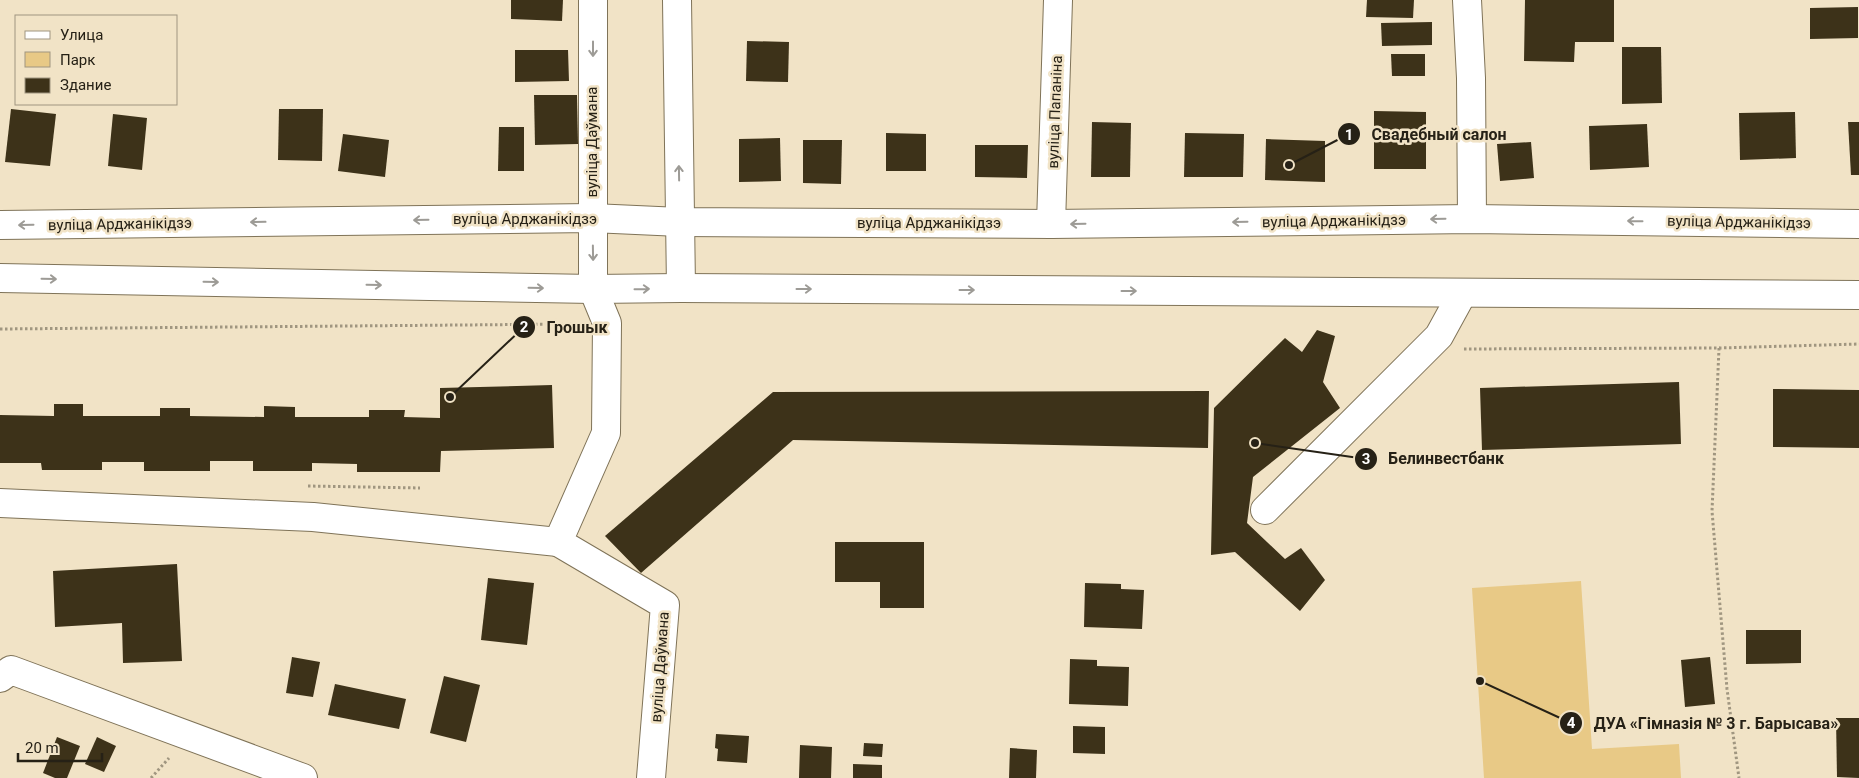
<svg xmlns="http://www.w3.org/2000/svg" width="1859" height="778" font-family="Roboto,sans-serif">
<rect width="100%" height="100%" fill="#f1e3c6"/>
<polygon fill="#e8c986" points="1581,581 1592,749 1679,744 1681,778 1484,778 1472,588"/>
<g fill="#3d3219">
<polygon points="511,0 563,0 562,21 511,19"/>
<polygon points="1367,0 1414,0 1413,18 1366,17"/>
<polygon points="1525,0 1614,0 1614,42 1575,42 1574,62 1524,61"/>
<polygon points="1858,7 1858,38 1810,39 1810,8"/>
<polygon points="1432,22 1432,45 1382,46 1381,23"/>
<polygon points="747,41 789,42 788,82 746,81"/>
<polygon points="1622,47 1661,47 1662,103 1622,104"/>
<polygon points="515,50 568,50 569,81 515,82"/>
<polygon points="1391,54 1425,54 1425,76 1392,76"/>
<polygon points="534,95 577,95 578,144 535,145"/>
<polygon points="11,109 56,114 50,166 5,162"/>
<polygon points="279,109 323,109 322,161 278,160"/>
<polygon points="1374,111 1426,112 1426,169 1374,169"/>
<polygon points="1795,112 1796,158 1740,160 1739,113"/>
<polygon points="113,114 147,118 142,170 108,166"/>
<polygon points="1092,122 1131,123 1130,177 1091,177"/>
<polygon points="1848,122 1859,122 1859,175 1851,175"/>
<polygon points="1647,124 1649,167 1590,170 1589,126"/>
<polygon points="499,127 524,127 524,171 498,171"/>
<polygon points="886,133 926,134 926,171 886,171"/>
<polygon points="1185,133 1244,134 1243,177 1184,177"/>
<polygon points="343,134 389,140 385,177 338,171"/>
<polygon points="780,138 781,181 739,182 739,139"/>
<polygon points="1266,139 1325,141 1325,182 1265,180"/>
<polygon points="803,140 842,140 841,184 803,183"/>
<polygon points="1531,142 1534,178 1500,181 1497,144"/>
<polygon points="975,145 1028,145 1027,178 975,177"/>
<polygon points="1317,330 1335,336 1323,382 1340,408 1253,477 1247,523 1285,559 1301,548 1325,580 1300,611 1235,552 1211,555 1214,408 1285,338 1302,352"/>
<polygon points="1679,382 1681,444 1482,450 1480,388"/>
<polygon points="552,385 554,448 441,451 440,472 357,472 357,464 312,463 312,471 253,471 253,461 210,461 210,471 144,471 144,462 102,462 102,470 42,470 41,463 0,463 0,415 54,416 54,404 83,404 83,416 160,416 160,408 190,408 190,416 264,417 264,406 295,407 295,417 369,417 369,410 405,410 404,417 440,418 440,388"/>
<polygon points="1773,389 1859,390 1859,448 1773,447"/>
<polygon points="1209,391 1208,448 793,440 641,573 605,536 773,392"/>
<polygon points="835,542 924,542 924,608 880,608 880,582 835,582"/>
<polygon points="177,564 182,661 123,663 122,623 55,627 53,571"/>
<polygon points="488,578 534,583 527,645 481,640"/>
<polygon points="1085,583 1121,584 1121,589 1144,590 1142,629 1084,627"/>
<polygon points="1746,630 1801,630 1801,663 1746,664"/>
<polygon points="292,657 320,662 313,697 286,693"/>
<polygon points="1710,657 1715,704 1685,707 1681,660"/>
<polygon points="1070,659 1097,660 1097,666 1129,667 1128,706 1069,704"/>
<polygon points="444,676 480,685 466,742 430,733"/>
<polygon points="335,684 406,699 399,729 328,715"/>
<polygon points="1836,718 1859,718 1859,778 1837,777"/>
<polygon points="1073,726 1105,727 1105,754 1073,753"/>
<polygon points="716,734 749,736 747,763 717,761 718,749 715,748"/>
<polygon points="57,737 80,746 67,778 55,778 43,773"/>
<polygon points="97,737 116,746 104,772 85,764"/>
<polygon points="864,743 883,744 882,757 863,756"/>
<polygon points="800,745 832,747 831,778 799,778"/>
<polygon points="1010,748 1037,750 1036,778 1009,778"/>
<polygon points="853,764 882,765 882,778 853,778"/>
</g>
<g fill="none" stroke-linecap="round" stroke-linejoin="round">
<defs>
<g id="minor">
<polyline points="593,0 593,289 607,323 606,433 558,542 665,605 651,778"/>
<polyline points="677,0 681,288"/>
<polyline points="1467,0 1471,78 1472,219"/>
<polyline points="1051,224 1058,0"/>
<polyline points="0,503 313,517 558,542"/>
<polyline points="1265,510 1439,336 1462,294"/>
<polyline points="0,678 11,670 303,778"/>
</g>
<g id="major">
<polyline points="0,225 592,218 680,222 1051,224 1472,219 1859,224"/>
<polyline points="0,278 593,289 681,288 1859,295"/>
</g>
</defs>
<use href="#minor" stroke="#7f7358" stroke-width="30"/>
<use href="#major" stroke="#7f7358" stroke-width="30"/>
<g stroke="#a09680" stroke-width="3" stroke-dasharray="2.5 2.5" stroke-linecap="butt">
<polyline points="0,329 577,324"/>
<polyline points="1719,348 1859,344"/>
<polyline points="1464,349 1719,348 1712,511 1727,689 1739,778"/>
<polyline points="308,486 420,488"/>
<polyline points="151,778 169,758"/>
</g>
<use href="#minor" stroke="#fff" stroke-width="28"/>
<use href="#major" stroke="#fff" stroke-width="28"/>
</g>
<defs><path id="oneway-shaft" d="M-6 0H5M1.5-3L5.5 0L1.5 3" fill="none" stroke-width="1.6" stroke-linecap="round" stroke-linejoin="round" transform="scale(1.25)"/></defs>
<g stroke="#9d9b96">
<use href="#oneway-shaft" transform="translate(593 49) rotate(90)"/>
<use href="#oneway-shaft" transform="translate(679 173) rotate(-91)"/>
<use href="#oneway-shaft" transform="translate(1438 219) rotate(179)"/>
<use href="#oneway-shaft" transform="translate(421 220) rotate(179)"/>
<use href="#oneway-shaft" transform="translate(1635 221) rotate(-179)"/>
<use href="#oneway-shaft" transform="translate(258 222) rotate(179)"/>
<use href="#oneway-shaft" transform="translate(1240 222) rotate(179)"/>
<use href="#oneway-shaft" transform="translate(1078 224) rotate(179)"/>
<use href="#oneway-shaft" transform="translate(26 225) rotate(179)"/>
<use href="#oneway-shaft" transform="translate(593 253) rotate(89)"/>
<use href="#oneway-shaft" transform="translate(49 279) rotate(1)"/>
<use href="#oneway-shaft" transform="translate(211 282) rotate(1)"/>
<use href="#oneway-shaft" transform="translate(374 285) rotate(1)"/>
<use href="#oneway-shaft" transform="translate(536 288) rotate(1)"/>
<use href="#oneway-shaft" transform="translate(642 289) rotate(-1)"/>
<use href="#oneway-shaft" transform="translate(804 289)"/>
<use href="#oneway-shaft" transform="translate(967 290)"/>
<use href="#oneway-shaft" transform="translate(1129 291)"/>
</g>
<g text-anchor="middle" stroke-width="5" stroke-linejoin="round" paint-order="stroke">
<g font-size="15" fill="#262116" stroke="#f1e3c6">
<text transform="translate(1055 112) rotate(-88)" y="5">вуліца Папаніна</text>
<text transform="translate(592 142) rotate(-90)" y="5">вуліца Даўмана</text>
<text x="525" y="224">вуліца Арджанікідзэ</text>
<text transform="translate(1334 221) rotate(-1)" y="5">вуліца Арджанікідзэ</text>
<text transform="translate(1739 222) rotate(1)" y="5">вуліца Арджанікідзэ</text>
<text x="929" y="228">вуліца Арджанікідзэ</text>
<text transform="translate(120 224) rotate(-1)" y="5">вуліца Арджанікідзэ</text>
<text transform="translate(660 667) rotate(-86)" y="5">вуліца Даўмана</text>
</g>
</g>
<path fill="none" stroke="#262116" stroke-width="2" d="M1289 165L1349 134M450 397L524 327M1255 443L1366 459M1480 681L1571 723"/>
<g fill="#262116" stroke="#f1e3c6" stroke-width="2">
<circle cx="1289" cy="165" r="5"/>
<circle cx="450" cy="397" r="5"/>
<circle cx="1255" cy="443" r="5"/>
<circle cx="1480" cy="681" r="5"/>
<circle cx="1349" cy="134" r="12"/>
<circle cx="524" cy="327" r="12"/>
<circle cx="1366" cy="459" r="12"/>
<circle cx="1571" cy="723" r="12"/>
</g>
<g font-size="15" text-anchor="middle" font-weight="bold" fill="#fff">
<text x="1349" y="140">1</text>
<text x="524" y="332">2</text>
<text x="1366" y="464">3</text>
<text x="1571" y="728">4</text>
</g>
<g font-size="16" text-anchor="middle" font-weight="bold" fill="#262116" stroke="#f1e3c6" stroke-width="5" stroke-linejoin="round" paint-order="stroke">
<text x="1439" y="140">Свадебный салон</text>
<text x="577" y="333">Грошык</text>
<text x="1446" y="464">Белинвестбанк</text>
<text x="1716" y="729">ДУА «Гімназія № 3 г. Барысава»</text>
</g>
<rect x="15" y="15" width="162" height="90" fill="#f1e3c6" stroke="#a09580"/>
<rect x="25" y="31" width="25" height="8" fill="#ffffff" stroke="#a09580"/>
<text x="60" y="40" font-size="15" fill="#262116">Улица</text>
<rect x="25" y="52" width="25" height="15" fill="#e8c986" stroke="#a09580"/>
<text x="60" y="65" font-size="15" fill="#262116">Парк</text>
<rect x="25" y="78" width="25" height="15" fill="#3d3219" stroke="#a09580"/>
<text x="60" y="90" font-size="15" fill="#262116">Здание</text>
<path d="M18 753v8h84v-8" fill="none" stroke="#262116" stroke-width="2.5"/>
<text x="25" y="753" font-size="15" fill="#262116" stroke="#f1e3c6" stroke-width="4" paint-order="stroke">20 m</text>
</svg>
